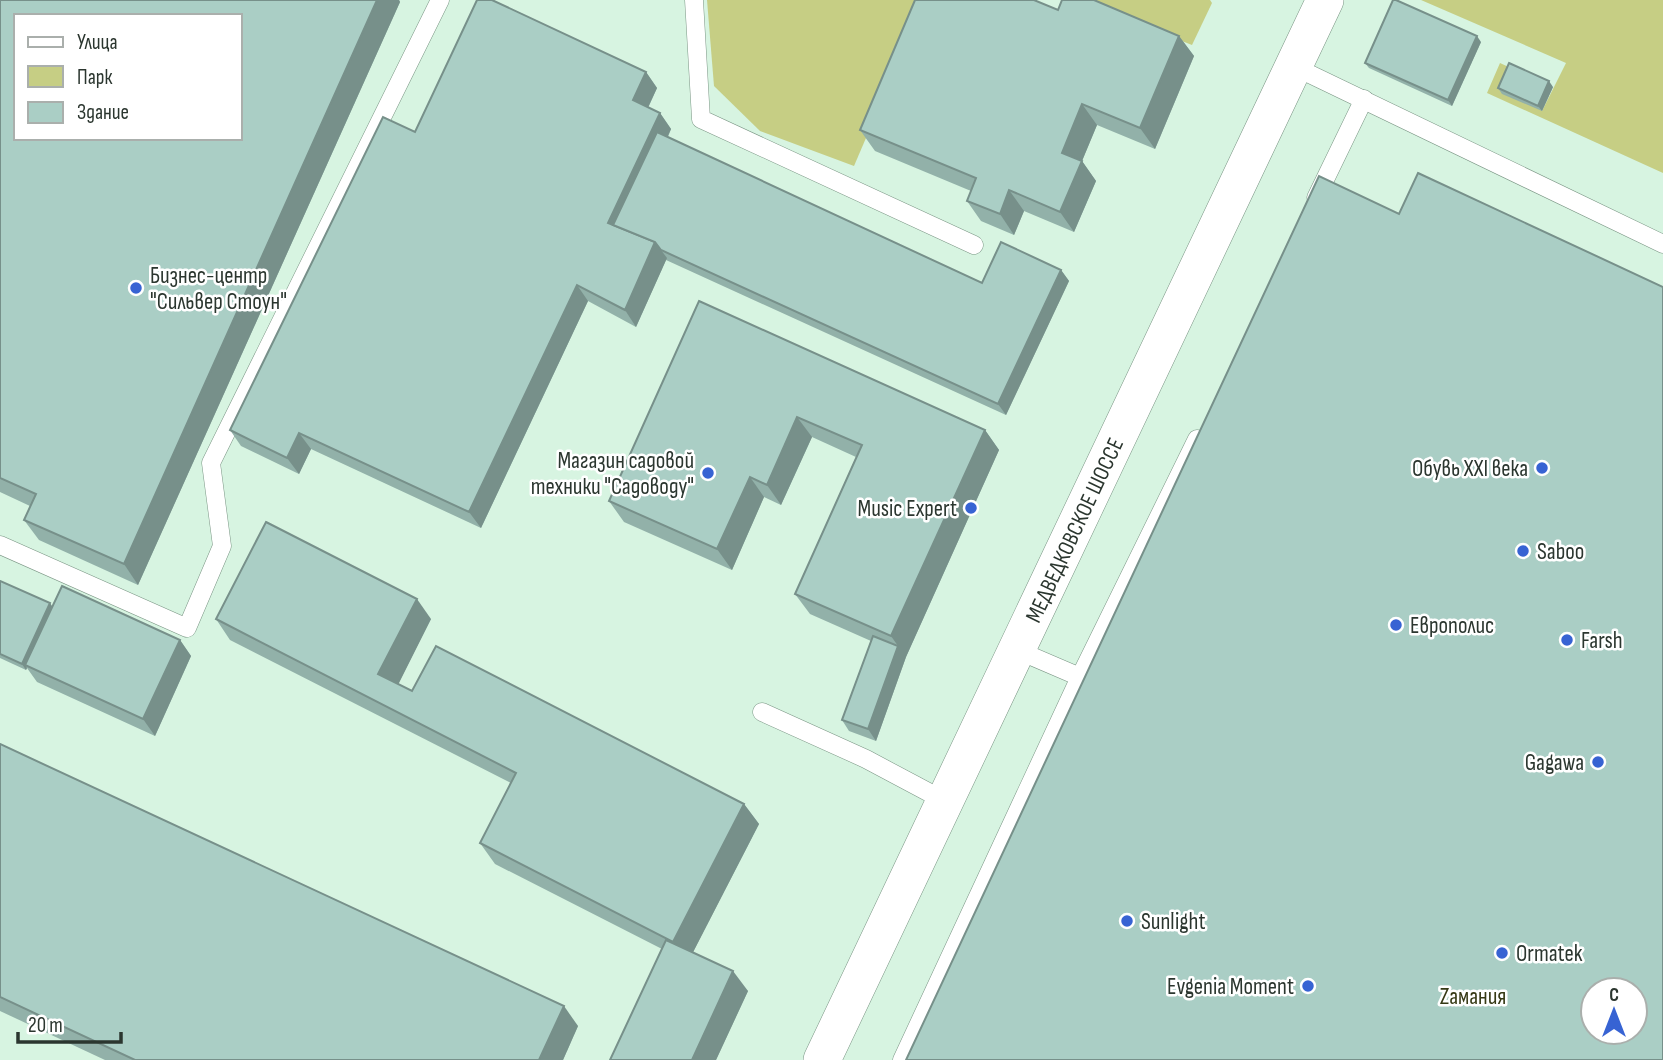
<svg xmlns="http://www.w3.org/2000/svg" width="1663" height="1060" font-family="'Sofia Sans Condensed',sans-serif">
<rect width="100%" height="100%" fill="#d7f4e1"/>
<g fill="#c6ce84">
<polygon points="707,0 925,0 854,166 760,131 714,86"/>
<polygon points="1078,0 1210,0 1212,3 1192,45"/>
<polygon points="1421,0 1663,0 1663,173 1487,93 1500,63 1513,69 1542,111 1566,63"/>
</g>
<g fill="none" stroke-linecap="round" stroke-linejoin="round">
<defs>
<g id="lane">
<polyline points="694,0 701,119 974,245"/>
<polyline points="1293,66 1663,244"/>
<polyline points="1316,198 1364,99"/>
<polyline points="0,545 187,628 222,546 211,463 440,0"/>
<polyline points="1017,650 1080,677 1197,439"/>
<polyline points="762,712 866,759 945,801"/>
<polyline points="902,1060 1080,677 1090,681"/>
</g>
<polyline id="street" points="822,1060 1325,0"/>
</defs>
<use href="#lane" stroke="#7a9584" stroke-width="19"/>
<use href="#street" stroke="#7a9584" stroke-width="38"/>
<use href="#lane" stroke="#fff" stroke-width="18"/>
<use href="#street" stroke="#fff" stroke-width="37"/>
</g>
<g fill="#92b1a9">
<polygon points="0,0 399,0 400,2 138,585 39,540 24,520 30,506 0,492"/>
<polygon points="1058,10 1179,36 1194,56 1155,149 1097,125 1082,161 1096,181 1074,232 1024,211 1014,235 981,221 967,201 971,191 875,151 860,130"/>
<polygon points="1481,42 1452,106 1369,68 1365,63"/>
<polygon points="646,72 657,88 648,108 660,113 671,129 668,137 982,283 1061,270 1069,281 1006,415 666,260 636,327 588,301 481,528 311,449 299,474 241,446 230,430 415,132"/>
<polygon points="1553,87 1542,111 1502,94 1498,88"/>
<polygon points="699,301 985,430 999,450 906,657 876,741 849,731 842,720 871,641 810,614 795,594 856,457 812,437 781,505 764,497 732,570 624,522 609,501"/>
<polygon points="0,581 52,607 180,640 191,656 155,736 37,682 27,668 26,670 0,658"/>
<polygon points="216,619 431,619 398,684 412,691 744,804 759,824 693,952 748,991 716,1060 610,1060 662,949 495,864 480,843 511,783 230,640"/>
<polygon points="0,744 578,1026 563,1060 105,1060 0,1011"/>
</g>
<g fill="#77908a">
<polygon points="377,0 399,0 400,2 138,585 124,564"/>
<polygon points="1179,36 1194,56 1155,149 1140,128"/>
<polygon points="1477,36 1481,42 1452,106 1448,100"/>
<polygon points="646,72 657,88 644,116 633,100"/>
<polygon points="1549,81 1553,87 1542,111 1538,106"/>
<polygon points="1082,104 1097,125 1082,161 1096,181 1074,232 1060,212 1062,153"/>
<polygon points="660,113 671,129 623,233 608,223"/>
<polygon points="1009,190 1024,211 1014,235 1000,214"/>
<polygon points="655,242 667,258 636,327 625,310"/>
<polygon points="1061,270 1069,281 1006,415 998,404"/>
<polygon points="577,285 588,301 481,528 469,512"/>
<polygon points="797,417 812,437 781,505 767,485"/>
<polygon points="985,430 999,450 906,657 876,741 868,729 898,646 891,636"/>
<polygon points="299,433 311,449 299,474 287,458"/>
<polygon points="750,477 764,497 732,570 717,549"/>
<polygon points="417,599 431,619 393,695 378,674"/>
<polygon points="50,603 54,609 25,665 27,668 26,670 22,664"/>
<polygon points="180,640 191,656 155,736 143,719"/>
<polygon points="744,804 759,824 688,962 673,942"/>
<polygon points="733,971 748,991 716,1060 692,1060"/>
<polygon points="564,1006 578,1026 563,1060 539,1060"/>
</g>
<g fill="#aacec5" stroke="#77908a" stroke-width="2" fill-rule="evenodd">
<path d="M0,0h377l-253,564 -100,-44 12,-26 -36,-16zM16,16h224v122h-224z"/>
<polygon points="477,0 492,0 646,72 633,100 660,113 608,223 655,242 625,310 577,285 469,512 299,433 287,458 230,430 383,117 415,132"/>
<polygon points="915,0 1034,0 1058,10 1062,0 1094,0 1179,36 1140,128 1082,104 1062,153 1082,161 1060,212 1009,190 1000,214 967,201 976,178 860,130"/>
<polygon points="1393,0 1396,0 1477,36 1448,100 1365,63"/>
<polygon points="1509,63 1549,81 1538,106 1498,88"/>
<polygon points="657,132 982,283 1001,242 1061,270 998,404 661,250 655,242 613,225"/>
<path d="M1418,173l245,114v773h-757l413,-884 80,38zM1593,990h42v42h-42z"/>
<polygon points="699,301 985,430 891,636 795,594 862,445 797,417 767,485 750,477 717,549 609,501"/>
<polygon points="266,522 417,599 378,674 412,691 436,646 744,804 673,942 480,843 516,773 216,619"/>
<polygon points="0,581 50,603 22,664 0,654"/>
<polygon points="62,586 180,640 143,719 25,665"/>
<polygon points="873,636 898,646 868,729 842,720"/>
<polygon points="0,744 564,1006 539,1060 135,1060 0,997"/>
<polygon points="666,940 733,971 692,1060 610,1060"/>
</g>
<g fill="#3763d3" stroke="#fff" stroke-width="2.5">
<circle cx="136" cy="288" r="7"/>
<circle cx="1542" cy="468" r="7"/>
<circle cx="708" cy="473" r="7"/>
<circle cx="971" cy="508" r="7"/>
<circle cx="1523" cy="551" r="7"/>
<circle cx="1396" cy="625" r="7"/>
<circle cx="1567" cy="640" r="7"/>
<circle cx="1598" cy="762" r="7"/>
<circle cx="1127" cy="921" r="7"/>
<circle cx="1502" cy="953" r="7"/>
<circle cx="1308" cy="986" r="7"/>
</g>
<g text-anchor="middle" stroke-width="5" stroke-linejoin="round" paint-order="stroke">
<g font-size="23" fill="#2b362f" stroke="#fff" text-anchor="start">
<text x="150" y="283">Бизнес-центр<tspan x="150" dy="26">"Сильвер Стоун"</tspan></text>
<text x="694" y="468" text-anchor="end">Магазин садовой<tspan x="694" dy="26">техники "Садоводу"</tspan></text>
<text x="1528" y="476" text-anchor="end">Обувь XXI века</text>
<text x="957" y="516" text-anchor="end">Music Expert</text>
<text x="1537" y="559">Saboo</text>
<text x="1410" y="633">Европолис</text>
<text x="1581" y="648">Farsh</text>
<text x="1584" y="770" text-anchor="end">Gagawa</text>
<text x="1141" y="929">Sunlight</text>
<text x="1516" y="961">Ormatek</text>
<text x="1294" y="994" text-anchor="end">Evgenia Moment</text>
</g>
<g font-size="23" fill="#2b362f" stroke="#fff">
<text transform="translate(1074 530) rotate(-65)" y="8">МЕДВЕДКОВСКОЕ ШОССЕ</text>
</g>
<g font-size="23" fill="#363915" stroke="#fff">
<text x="1473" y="1004">Zамания</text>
</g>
</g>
<rect x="14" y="14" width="228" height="126" fill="#ffffff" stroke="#aaafac" stroke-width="2"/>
<rect x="28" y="37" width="35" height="10" fill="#ffffff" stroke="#aaafac" stroke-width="2"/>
<text x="77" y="49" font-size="21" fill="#2b362f">Улица</text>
<rect x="28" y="66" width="35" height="21" fill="#c6ce84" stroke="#aaafac" stroke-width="2"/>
<text x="77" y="84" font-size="21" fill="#2b362f">Парк</text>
<rect x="28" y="102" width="35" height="21" fill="#aacec5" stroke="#aaafac" stroke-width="2"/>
<text x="77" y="119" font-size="21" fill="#2b362f">Здание</text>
<g transform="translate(1614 1011)"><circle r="33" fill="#ffffff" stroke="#aaafac" stroke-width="2"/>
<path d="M0-5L12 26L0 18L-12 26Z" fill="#3763d3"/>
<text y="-10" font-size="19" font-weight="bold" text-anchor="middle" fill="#2b362f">С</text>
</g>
<path d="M18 1032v10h103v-10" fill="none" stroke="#2b362f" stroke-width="3.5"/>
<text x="28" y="1032" font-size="21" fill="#2b362f" stroke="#ffffff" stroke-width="5" paint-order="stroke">20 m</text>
</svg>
